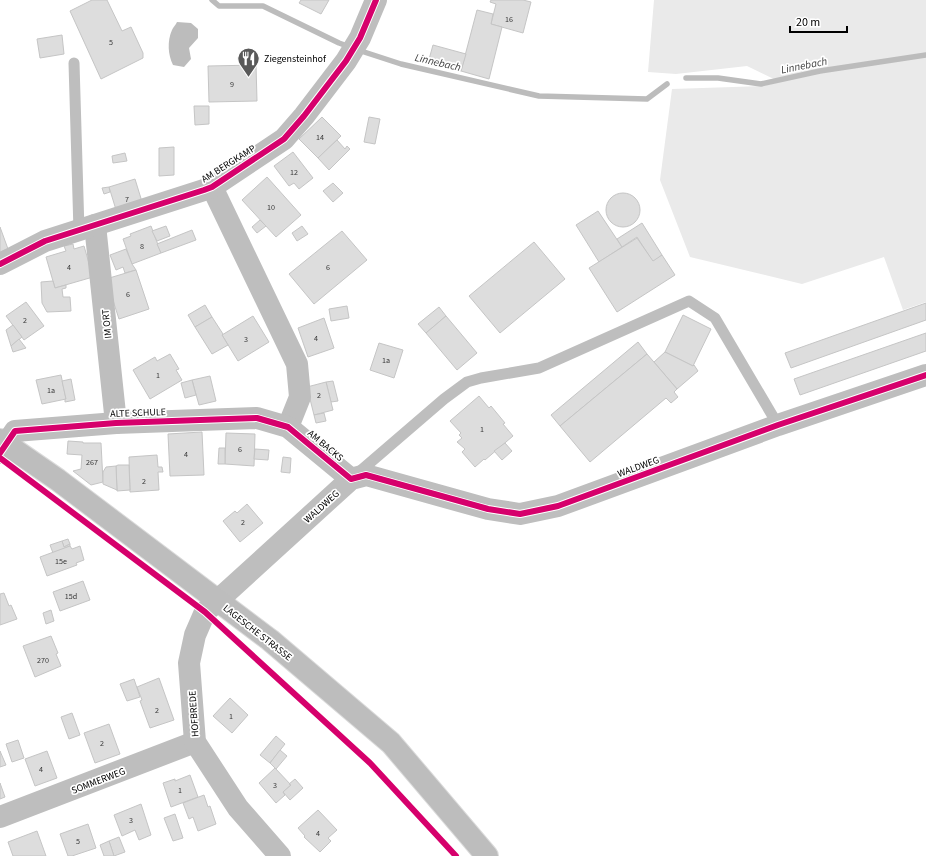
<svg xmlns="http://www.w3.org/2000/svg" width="926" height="856" font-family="'Source Sans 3',sans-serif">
<rect width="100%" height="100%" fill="#fff"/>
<polygon fill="#eaeaea" points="654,0 926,0 926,302 903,310 884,257 802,284 690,257 660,180 672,89 763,86 780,82 747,66 676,74 648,72"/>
<path fill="#bcbcbc" d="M177,22l14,1 7,6v9l-9,10 2,11 -7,8 -11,-2c-5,-10 -6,-24 -1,-35 1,-3 4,-5 5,-8z"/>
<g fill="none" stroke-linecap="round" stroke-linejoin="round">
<g stroke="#bcbcbc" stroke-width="5.5">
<polyline points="212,0 219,6 263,6 339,43 350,47"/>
<polyline points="358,50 401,64 539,96 647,99 667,84"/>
<polyline points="686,78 718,78 761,84 820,71 926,55"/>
</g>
</g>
<g fill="#ddd" stroke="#c5c5c5">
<polygon points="92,0 107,0 122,31 131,27 143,53 143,58 101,79 70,11"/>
<polygon points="301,0 329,0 321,14 299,3"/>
<polygon points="491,0 523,0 531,2 523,33 491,24 496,4 490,2"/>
<polygon points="477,10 493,14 491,24 502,27 489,79 461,71"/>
<polygon points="62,35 64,54 40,58 37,39"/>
<polygon points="433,45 466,54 461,71 428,63"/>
<polygon points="256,65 257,101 209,102 208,66"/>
<polygon points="194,106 209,106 209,124 195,125"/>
<polygon points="322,117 341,136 318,158 299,139"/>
<polygon points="369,117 380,119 375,144 364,142"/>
<polygon points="337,140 345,149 347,146 350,149 329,170 318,158"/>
<polygon points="174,147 174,175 159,176 159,148"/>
<polygon points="293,152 313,178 299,189 294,183 289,186 274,166"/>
<polygon points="125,153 127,161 113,163 112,156"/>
<polygon points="267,177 301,215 276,237 242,200"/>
<polygon points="135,179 143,205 117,213 109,187"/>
<polygon points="333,183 343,193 333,202 323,191"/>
<polygon points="109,187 110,192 104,194 102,188"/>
<circle cx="623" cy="210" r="17"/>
<polygon points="598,211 622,247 599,262 576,225"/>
<polygon points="260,220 266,226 257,233 252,227"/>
<polygon points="642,223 662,255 653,262 637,237 622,247 617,239"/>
<polygon points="151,226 161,253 132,264 123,239 131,236 130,234"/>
<polygon points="166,226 170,236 157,241 152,231"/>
<polygon points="302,226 308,234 297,241 292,233"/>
<polygon points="0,227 8,249 0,252"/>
<polygon points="192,230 196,240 161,253 157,244"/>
<polygon points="342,231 367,260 314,304 289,274"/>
<polygon points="637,238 653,261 662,255 675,275 617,312 589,268"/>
<polygon points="534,242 565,279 500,333 469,296"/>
<polygon points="73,244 74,249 84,246 93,277 55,288 46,257 66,251 64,246"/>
<polygon points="126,249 132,264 136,270 125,273 123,267 116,270 110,255"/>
<polygon points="136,270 149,309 119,319 106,279"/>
<polygon points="53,281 55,288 66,285 66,288 62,289 63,297 70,297 71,311 47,312 42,303 41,282"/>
<polygon points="26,302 44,326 24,340 6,316"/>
<polygon points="926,303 926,320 791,368 785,353"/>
<polygon points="205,305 212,317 195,327 188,315"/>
<polygon points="347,306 349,318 331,321 329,309"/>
<polygon points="439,307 446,316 426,333 418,324"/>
<polygon points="683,315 711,329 693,366 665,352"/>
<polygon points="253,316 269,342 238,361 222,335"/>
<polygon points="446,316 477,353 457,370 426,333"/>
<polygon points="212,317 223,334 222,335 228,345 212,354 195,327"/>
<polygon points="324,318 334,348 308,357 298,328"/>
<polygon points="13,325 22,337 11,346 6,330"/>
<polygon points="926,333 926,351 800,395 794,379"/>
<polygon points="19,339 26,348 13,352 11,346"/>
<polygon points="638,342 647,354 560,426 551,415"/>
<polygon points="379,343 403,350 394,378 370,370"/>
<polygon points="665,352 693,366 694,365 698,371 677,389 654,362"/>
<polygon points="170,354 179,369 176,370 182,380 150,399 133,370 155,357 157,361"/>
<polygon points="647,354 677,389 674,392 678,397 671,403 666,398 590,462 560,426"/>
<polygon points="61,375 66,399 42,404 36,380"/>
<polygon points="210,376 216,401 199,405 192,380"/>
<polygon points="71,379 75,400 65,402 65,399 66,399 62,381"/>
<polygon points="192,380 196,395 185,398 181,383"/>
<polygon points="333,381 338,401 331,402 326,382"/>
<polygon points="326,382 333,410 314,415 307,387"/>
<polygon points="479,396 489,408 491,406 505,423 503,424 513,436 485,460 484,459 475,467 462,452 465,449 457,442 462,438 459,435 461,433 450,421"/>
<polygon points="324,413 326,421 316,423 314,415"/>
<polygon points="202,432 204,475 170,476 168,434"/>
<polygon points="226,433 255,434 254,466 225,464"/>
<polygon points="68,441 83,442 83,443 101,443 103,482 91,485 73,471 81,469 82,455 67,454"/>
<polygon points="505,443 512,451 502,460 494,451"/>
<polygon points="219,448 225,448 225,464 218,464"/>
<polygon points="255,449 269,450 268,460 254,459"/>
<polygon points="157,455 158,467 162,467 163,472 158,472 159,490 130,492 129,457"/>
<polygon points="283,457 291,458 290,473 281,472"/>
<polygon points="118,465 129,465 130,490 117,491 116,466"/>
<polygon points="116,466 117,490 103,484 103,472 106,467"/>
<polygon points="247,504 263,523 240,542 223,521 235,511 237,513"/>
<polygon points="68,539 70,544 64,547 62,541"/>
<polygon points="62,541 64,547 70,544 70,546 53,553 50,545"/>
<polygon points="70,546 72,549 80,546 84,560 76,563 77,565 47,576 40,557"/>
<polygon points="83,581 90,600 60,611 53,592"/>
<polygon points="4,593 9,606 11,605 17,619 0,625 0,594"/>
<polygon points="51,610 54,621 46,624 43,613"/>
<polygon points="51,636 58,653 56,654 61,666 35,677 23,646"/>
<polygon points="159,678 174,720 150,728 140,701 142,700 137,687"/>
<polygon points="134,679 140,697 127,701 120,684"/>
<polygon points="230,698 248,715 232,733 213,716"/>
<polygon points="72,713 80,735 69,739 61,717"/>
<polygon points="109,724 120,754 95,763 84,733"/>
<polygon points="276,736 285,744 270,763 260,755"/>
<polygon points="18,740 24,758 12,762 6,744"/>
<polygon points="280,750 287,756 276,769 270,763"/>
<polygon points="0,751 6,765 0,767"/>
<polygon points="47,751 57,778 35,786 25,759"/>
<polygon points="275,768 291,785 283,792 285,795 276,803 259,783"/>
<polygon points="190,775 198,797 171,807 163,783 175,779 175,781"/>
<polygon points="295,779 303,788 290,800 283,792 291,785 289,784"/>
<polygon points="0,783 5,797 0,799"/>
<polygon points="204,795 208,807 210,806 216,824 198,831 193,817 189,819 183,803"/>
<polygon points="141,804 151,835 139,840 135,830 122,836 114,815"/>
<polygon points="318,810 337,830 328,838 331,841 320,852 304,837 305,836 298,828"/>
<polygon points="175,814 183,838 173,841 164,818"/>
<polygon points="88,824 96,848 72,856 68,856 60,834"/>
<polygon points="37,831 46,856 13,856 8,842"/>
<polygon points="119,837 125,852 114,856 109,841"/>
<polygon points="109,841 114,856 104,856 100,845"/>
</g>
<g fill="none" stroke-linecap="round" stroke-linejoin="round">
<defs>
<polyline id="primary" points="0,440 58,480 270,640 391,743 487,856"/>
</defs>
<use href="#primary" stroke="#dbdbdb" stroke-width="24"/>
<g stroke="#bebebe" stroke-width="11">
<polyline points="74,63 79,231"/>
<polyline points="358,473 444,399 467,382 481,378 539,368 689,301 715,318 778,425"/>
</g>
<g stroke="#bebebe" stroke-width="22">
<polyline points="212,187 297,364 300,397 288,427"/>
<polyline points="95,225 116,423"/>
<polyline points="0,453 15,431 116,423 257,418 288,427 351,479"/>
<polyline points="0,817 195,742"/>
<polyline points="280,856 238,808 195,742 189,663 195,635 205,612 351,479 366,475 488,509 520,514 558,506 778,425 926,375"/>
</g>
<polyline stroke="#bebebe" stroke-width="22" points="0,264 45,241 204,190 212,187 284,139 304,116 346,61 360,38 376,0"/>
<use href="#primary" stroke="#bdbdbd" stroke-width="22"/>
<defs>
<g id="cycleway">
<polyline points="0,264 45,241 204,190 212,187 284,139 304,116 346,61 360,38 376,0"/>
<polyline points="0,453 15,431 116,423 257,418 288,427 351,479 366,475 488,509 520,514 558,506 778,425 926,375"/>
<polyline points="0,458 205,612 370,763 456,856"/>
</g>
</defs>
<use href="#cycleway" stroke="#fff" stroke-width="8"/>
<use href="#cycleway" stroke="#d6006c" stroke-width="6"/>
</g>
<defs>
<symbol id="restaurant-pin" viewBox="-11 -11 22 30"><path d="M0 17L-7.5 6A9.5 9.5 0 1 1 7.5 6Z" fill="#595959" stroke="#fff"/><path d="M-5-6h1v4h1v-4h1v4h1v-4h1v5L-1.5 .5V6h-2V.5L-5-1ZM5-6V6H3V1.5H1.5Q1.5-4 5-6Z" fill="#fff"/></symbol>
</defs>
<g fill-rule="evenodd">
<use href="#restaurant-pin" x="236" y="46" width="25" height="34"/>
</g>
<g text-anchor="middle" stroke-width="3.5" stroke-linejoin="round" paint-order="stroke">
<g font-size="8" fill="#373737">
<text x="509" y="22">16</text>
<text x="111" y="45">5</text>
<text x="232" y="87">9</text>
<text x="320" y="140">14</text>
<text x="294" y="175">12</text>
<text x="127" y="202">7</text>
<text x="271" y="210">10</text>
<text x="142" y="249">8</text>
<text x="69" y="270">4</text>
<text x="328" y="270">6</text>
<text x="128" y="297">6</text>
<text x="25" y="323">2</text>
<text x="316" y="341">4</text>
<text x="246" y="342">3</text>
<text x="386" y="363">1a</text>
<text x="158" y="378">1</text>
<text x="51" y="393">1a</text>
<text x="319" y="398">2</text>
<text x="482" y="432">1</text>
<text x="240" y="452">6</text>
<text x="186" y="457">4</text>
<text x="92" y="465">267</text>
<text x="144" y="484">2</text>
<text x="243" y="525">2</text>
<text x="61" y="564">15e</text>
<text x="71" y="599">15d</text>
<text x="43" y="663">270</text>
<text x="157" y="713">2</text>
<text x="231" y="719">1</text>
<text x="102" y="746">2</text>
<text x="41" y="772">4</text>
<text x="275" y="788">3</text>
<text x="180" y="793">1</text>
<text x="131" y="823">3</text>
<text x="318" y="836">4</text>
<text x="78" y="844">5</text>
</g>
<g font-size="10" fill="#000" stroke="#fff" text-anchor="start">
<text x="264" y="62">Ziegensteinhof</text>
</g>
<g font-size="10" fill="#000" stroke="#fff">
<text transform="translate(228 163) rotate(-32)" y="4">AM BERGKAMP</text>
<text transform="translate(106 324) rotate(-96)" y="4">IM ORT</text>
<text transform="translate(138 412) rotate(-2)" y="4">ALTE SCHULE</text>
<text transform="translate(326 445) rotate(40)" y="4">AM BACKS</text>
<text transform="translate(638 466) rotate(-20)" y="4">WALDWEG</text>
<text transform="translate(321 506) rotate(-42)" y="4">WALDWEG</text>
<text transform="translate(258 632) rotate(38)" y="4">LAGESCHE STRASSE</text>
<text transform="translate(193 714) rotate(-94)" y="4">HOFBREDE</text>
<text transform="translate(98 780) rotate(-21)" y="4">SOMMERWEG</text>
</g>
<g font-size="11" font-style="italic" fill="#414141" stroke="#fff">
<text transform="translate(438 62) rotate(13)" y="4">Linnebach</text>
<text transform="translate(804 65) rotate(-11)" y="4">Linnebach</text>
</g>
</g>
<path d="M790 26v6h57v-6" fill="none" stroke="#000000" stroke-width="2"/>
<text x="796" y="26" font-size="12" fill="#000000" stroke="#ffffff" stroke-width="3" paint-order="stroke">20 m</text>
</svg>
